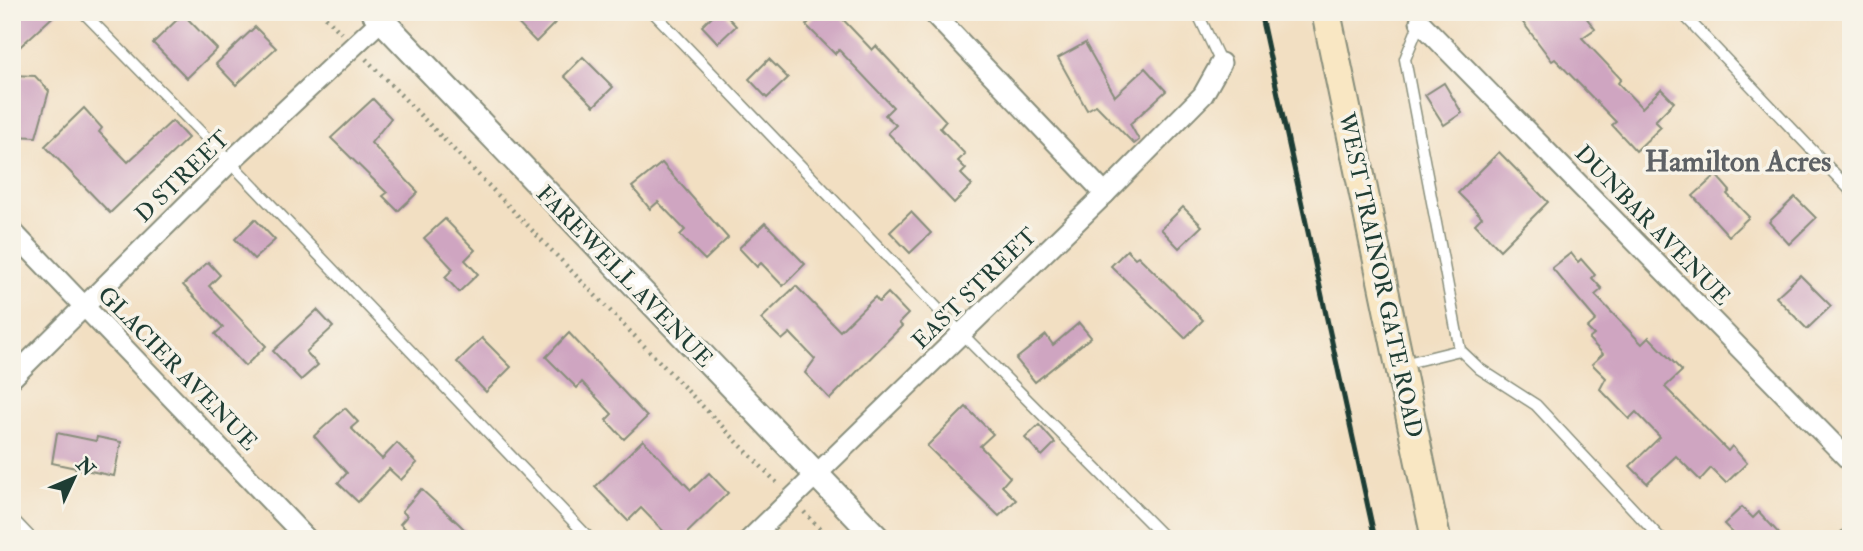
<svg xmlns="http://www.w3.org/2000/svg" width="1863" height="551" font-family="'IM FELL Double Pica',serif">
<rect width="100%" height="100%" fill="#f7f3e8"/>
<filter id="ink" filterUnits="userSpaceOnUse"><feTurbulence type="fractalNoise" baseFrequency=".0143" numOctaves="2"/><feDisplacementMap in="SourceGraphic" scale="14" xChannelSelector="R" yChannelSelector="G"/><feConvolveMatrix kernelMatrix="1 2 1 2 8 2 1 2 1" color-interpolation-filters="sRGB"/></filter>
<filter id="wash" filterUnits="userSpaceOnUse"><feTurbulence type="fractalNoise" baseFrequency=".00686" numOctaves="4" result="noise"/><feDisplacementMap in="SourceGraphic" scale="28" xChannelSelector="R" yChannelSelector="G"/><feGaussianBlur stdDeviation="1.57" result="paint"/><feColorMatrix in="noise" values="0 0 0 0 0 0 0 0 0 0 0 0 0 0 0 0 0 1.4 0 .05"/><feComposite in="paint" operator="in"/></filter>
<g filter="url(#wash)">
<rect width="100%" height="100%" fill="#f2dfc2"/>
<g id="blocks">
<g fill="#cfa5c1">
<polygon points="12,12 58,12 12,54"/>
<polygon points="507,12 545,12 555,23 536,42"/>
<polygon points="716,12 723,12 736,26 718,43 702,26"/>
<polygon points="819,12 836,12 872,50 876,46 946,121 940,128 965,154 958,161 966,169 961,174 972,185 954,203 888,133 896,125 885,115 893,107 839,50 835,54 806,25"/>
<polygon points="1515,12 1582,12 1595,29 1582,38 1621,79 1618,83 1642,108 1661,89 1674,102 1655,121 1661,127 1636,151 1612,125 1616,122 1555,59 1552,61"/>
<polygon points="183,14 217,49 187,78 153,43"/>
<polygon points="255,27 276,48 236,85 216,64"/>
<polygon points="1085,43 1115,96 1145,68 1166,91 1130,124 1139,140 1134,144 1096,105 1087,110 1058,58"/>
<polygon points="583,57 613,87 594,106 564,76"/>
<polygon points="769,59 788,78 767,98 749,79"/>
<polygon points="12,75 35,76 49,91 36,137 12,136"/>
<polygon points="1444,83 1462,113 1444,125 1425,95"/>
<polygon points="373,99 391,118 371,143 418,192 398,211 383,196 387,193 331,138"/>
<polygon points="84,108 102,128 99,132 128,162 172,121 188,138 110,213 45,146"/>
<polygon points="1499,152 1548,202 1500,250 1475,224 1482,217 1458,193"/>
<polygon points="662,163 728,238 705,260 680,235 685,230 658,202 650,209 632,187"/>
<polygon points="1716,175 1730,191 1727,194 1749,217 1729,236 1693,196"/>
<polygon points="1795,197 1816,218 1789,244 1769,222"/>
<polygon points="1183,207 1202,226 1179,248 1161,229"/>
<polygon points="911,212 931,233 910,253 890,232"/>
<polygon points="255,219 275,240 254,259 235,239"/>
<polygon points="445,219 475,250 465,260 478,274 459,292 445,277 453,269 424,238"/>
<polygon points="765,223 805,264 783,286 761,263 757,267 739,248"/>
<polygon points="1127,250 1135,258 1138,256 1203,320 1185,338 1111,266"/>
<polygon points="1571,253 1578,262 1581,259 1595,275 1592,278 1602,289 1595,295 1642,344 1649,337 1682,371 1665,387 1728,451 1732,446 1747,463 1726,483 1711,468 1700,480 1676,456 1647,483 1630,466 1660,437 1636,412 1629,419 1600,389 1606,378 1592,364 1603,354 1589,339 1594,335 1587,328 1596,320 1552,268"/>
<polygon points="208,262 220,275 209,286 266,346 245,366 215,334 223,327 183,285"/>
<polygon points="1800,275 1831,306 1807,329 1776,297"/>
<polygon points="796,286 840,331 875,297 879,302 888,293 908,314 899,323 902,326 830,399 805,373 815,359 790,333 782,340 761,319"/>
<polygon points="317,310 333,327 306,352 318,365 301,380 273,351"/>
<polygon points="1079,323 1091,337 1035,382 1016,359 1046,335 1053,345"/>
<polygon points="569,333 647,417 624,439 606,420 612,414 582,382 577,388 546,357"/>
<polygon points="482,338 511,367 486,392 457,362"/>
<polygon points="966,407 993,434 980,446 1010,477 1002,486 1016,500 999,516 927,446"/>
<polygon points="345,408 358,422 351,428 382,459 397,443 417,463 401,480 389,469 358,502 338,483 347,473 314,436"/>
<polygon points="1039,425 1055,443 1042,456 1025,438"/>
<polygon points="57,433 96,441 97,437 121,442 114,476 52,463"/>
<polygon points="643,440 691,490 709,473 728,493 681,539 671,539 641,508 628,521 595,487"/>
<polygon points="421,489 459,524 474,539 417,539 400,524 407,516 402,511"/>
<polygon points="1742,507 1753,518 1759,512 1784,539 1732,539 1735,535 1724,524"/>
</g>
</g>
</g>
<g filter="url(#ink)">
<use href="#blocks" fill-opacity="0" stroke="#888e7b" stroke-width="2"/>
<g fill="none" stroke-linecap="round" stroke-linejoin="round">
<defs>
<g id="service">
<polyline points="83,12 230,162 590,539"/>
<polyline points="653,12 962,334 1166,539"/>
<polyline points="1197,12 1221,63"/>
<polyline points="1681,12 1851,191"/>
<polyline points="1420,22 1405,59 1460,350 1480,369 1536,405 1661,539"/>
<polyline points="1403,364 1460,350"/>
<polyline points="12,518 32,539"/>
</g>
<g id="minor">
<polyline points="932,12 1105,194"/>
<polyline points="1420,22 1851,462"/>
<polyline points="12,231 307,539"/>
<polyline points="12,378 230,162 390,12"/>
<polyline points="750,539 1105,194 1203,95 1221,63"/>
<polyline points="1849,539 1851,537"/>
</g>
<polyline id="tertiary" points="374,12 878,539"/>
<polyline id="secondary" points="1326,12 1436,539"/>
</defs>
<use href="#service" stroke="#888e7b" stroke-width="13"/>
<use href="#minor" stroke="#888e7b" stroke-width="23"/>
<use href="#tertiary" stroke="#888e7b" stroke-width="28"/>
<use href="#secondary" stroke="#888e7b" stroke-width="32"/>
<g stroke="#888e7b" stroke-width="4.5" stroke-dasharray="2 5" stroke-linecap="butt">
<polyline points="321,12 341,33"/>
<polyline points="366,59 779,485"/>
<polyline points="804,512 830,539"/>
</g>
<use href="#service" stroke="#fff" stroke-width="10"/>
<use href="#minor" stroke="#fff" stroke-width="19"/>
<use href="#tertiary" stroke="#fff" stroke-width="24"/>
<use href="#secondary" stroke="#f9e7c3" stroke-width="28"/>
<polyline stroke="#1f3d34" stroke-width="5" points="1260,12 1375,539"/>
</g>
</g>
<g text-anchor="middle" stroke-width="7" stroke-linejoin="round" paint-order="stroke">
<g font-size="23" fill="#1f3d34" stroke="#f7f3e8">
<text transform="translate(182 176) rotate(-44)" y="8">D STREET</text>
<text transform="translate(1653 225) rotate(46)" y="8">DUNBAR AVENUE</text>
<text transform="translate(1381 275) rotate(78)" y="8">WEST TRAINOR GATE ROAD</text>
<text transform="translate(625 276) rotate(46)" y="8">FAREWELL AVENUE</text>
<text transform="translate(974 288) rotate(-44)" y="8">EAST STREET</text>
<text transform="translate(178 368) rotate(46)" y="8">GLACIER AVENUE</text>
</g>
<g font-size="30" font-weight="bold" fill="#5d6165" stroke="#f7f3e8">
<text x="1738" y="171">Hamilton Acres</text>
</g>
</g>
<rect width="1863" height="551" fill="none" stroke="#f7f3e8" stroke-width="42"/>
<g transform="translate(74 478) rotate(46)" stroke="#f7f3e8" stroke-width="5" paint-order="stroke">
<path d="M0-5L12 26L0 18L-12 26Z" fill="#1f3d34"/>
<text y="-10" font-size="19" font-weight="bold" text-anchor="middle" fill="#1f3d34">N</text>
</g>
</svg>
